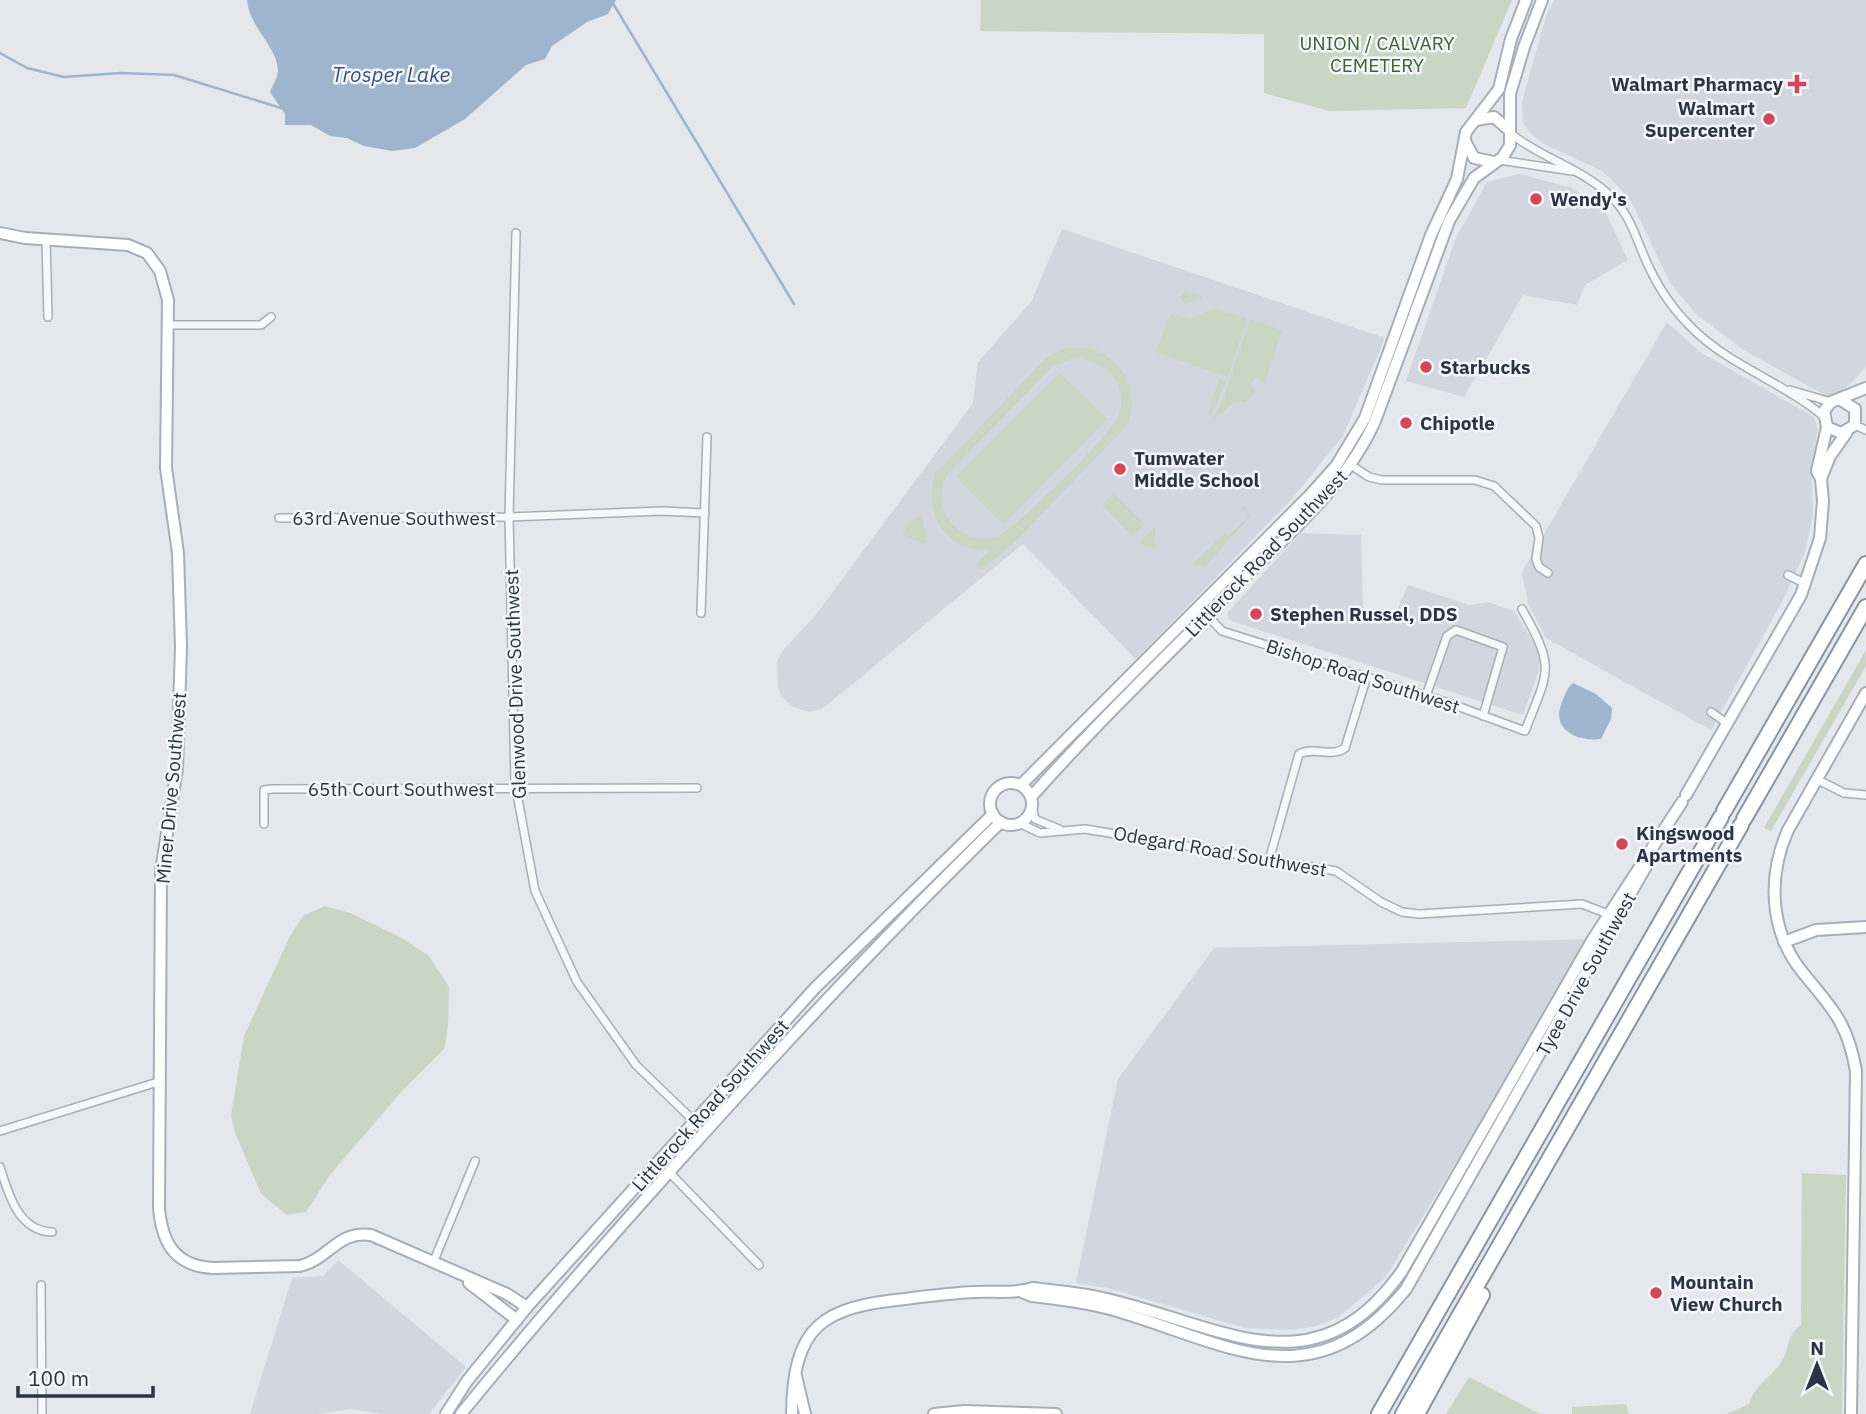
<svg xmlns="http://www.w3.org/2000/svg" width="1866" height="1414" font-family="'IBM Plex Sans',sans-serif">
<rect width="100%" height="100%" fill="#e4e7ec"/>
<g fill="#d2d6de">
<polygon points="1554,0 1866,0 1866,367 1836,399 1826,396 1744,350 1697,315 1670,283 1631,201 1615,183 1602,171 1542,143 1530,133 1523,123 1522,102 1547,13"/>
<polygon points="1519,174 1572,188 1605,211 1628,260 1585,285 1577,305 1523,295 1464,397 1406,381 1455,240 1487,182"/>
<polygon points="1062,229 1385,338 1343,436 1290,501 1136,659 1023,544 822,709 809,712 792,706 781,695 778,687 777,661 783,650 815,616 973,403 978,362 1031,302"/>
<polygon points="1667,322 1700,352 1814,417 1818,430 1811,466 1813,515 1805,552 1783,600 1711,730 1546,638 1528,603 1522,572"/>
<polygon points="1301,533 1361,535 1363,614 1392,622 1408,585 1469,605 1488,602 1514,611 1540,653 1539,670 1523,715 1229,620 1227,613"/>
<polygon points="1593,939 1385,1278 1337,1318 1313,1327 1286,1330 1245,1328 1108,1288 1076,1283 1118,1079 1214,948"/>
<polygon points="338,1260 466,1367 429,1414 382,1414 351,1409 318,1414 250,1414 292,1278 323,1276"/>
</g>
<g fill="#c9d6c4" fill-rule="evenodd">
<polygon points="981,0 1512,0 1466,108 1329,111 1264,93 1264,34 980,31"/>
<polygon points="1185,291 1201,295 1202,298 1185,304 1180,297"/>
<polygon points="1215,309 1247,318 1228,377 1156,352 1170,314 1190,319"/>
<polygon points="1250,319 1282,330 1265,383 1256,378 1250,384 1256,391 1245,402 1233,403 1211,422 1223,400"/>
<path d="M1085,347c37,9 57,42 42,78l-107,112 -38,33 -7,-5 15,-15c-44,2 -67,-36 -55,-76l110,-115 20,-11zM1073,358c32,0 59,28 44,61 -8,17 -105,114 -122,118 -18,5 -36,-3 -47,-18 -9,-14 -8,-31 0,-45l104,-107z"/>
<polygon points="1060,373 1107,419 1003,524 956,477"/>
<polygon points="1219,379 1226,382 1211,416 1207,415"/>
<polygon points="1114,493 1145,524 1132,536 1102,505"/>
<polygon points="1244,506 1250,516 1205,567 1192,565 1225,533 1229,536 1249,516 1242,508"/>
<polygon points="921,516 928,542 925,544 902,535 909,522"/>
<polygon points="1155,527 1156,547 1145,547 1140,542"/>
<polygon points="1866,650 1866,666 1771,831 1764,828"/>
<polygon points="325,906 350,913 400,937 429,956 449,987 448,1023 445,1048 403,1090 329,1176 306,1212 287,1215 261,1194 235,1132 231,1115 244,1036 291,934 303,916"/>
<path d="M1802,1173l44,2 -4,239h-115l22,-10c6,-19 20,-25 31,-40 11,-15 4,-26 21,-39z"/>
<polygon points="1469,1377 1540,1414 1446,1414"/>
<polygon points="1626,1404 1629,1414 1568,1414 1572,1414 1572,1407"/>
</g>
<g fill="#9eb5cd">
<path d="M247,0h369l-8,14 -21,8 -35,24 -7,13 -19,6 -61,54 -50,29 -23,3 -28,-5 -17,-8 -17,-2 -19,-11h-26v-11l-15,-22c2,-6 8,-15 8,-21 0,-24 -29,-44 -31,-71z"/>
<path d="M1573,683l23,11 16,14 -1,11 -10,20c-24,3 -51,-10 -39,-37 3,-7 5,-14 11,-19z"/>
</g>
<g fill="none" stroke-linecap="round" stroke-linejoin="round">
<g stroke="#9eb5cd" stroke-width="2.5">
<polyline points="611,0 794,304"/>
<polyline points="0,53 27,68 64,77 120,73 174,75 281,108 283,106"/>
</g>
<defs>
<g id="street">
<path d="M1510,133c33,27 79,37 107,70 15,17 21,41 31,62 11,24 27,47 46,65 37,36 90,53 129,86"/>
<polyline points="1499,160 1572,171"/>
<polyline points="516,233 509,517 515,783 535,891 577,982 636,1065 695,1122"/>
<polyline points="46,239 48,317"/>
<polyline points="169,325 261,325 271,317"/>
<polyline points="1790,390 1831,402"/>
<polyline points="1855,425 1866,430"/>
<polyline points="1351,465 1369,477 1382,480 1475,480 1494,486 1536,526 1539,538 1536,559 1539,567 1548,573"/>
<polyline points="279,518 509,517 662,511 705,513"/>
<polyline points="1788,575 1806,584"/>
<polyline points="701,613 707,437"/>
<path d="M1207,615l15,16 227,72 76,28c24,-62 31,-61 -3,-122"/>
<polyline points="1426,696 1447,636 1456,630 1503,647 1483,716"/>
<polyline points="1711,712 1728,724"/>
<polyline points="1816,779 1844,793 1866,795"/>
<polyline points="1032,806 1035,819 1059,829"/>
<polyline points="1019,823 1040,833 1085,829 1336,871 1381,902 1402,912 1419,914 1582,904 1613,916"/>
<polyline points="264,824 264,790 272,789 697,788"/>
<path d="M1270,857l29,-103c15,-8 34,4 46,-6l22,-72"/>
<polyline points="0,1131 161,1081"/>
<path d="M0,1167c8,26 18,64 52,65"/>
<polyline points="669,1172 759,1265"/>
<polyline points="433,1263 475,1161"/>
<polyline points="41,1285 42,1414"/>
</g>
<g id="secondary">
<polyline points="1476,120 1494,117 1509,130"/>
<polyline points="1465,141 1474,158 1494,162"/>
<path d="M0,233l25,5 103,7 19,8 13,18 8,29 -2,168 12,85 3,94 -4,122 -16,102 -2,337c3,35 16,58 54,60l87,-2c29,-7 38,-36 71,-31l136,59 20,13"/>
<polyline points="1827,427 1841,433 1855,425 1855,409 1841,400"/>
<polyline points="1821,479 1830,456 1847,432"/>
<circle cx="1011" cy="804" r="21"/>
<polyline points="1021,785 1310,495 1336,466 1365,418 1431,235 1457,179 1466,132 1499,89 1511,39 1526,0"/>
<polyline points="1686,795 1801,595 1820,538 1823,501 1821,479 1817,471 1827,427 1824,411 1831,402 1866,388"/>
<path d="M1031,797c66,-74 137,-143 208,-214 49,-49 107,-97 136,-162l74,-200 25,-43 29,-21 7,-12v-51l14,-47 18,-47"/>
<polyline points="1784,942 1816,930 1866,927"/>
<polyline points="469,1283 517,1320"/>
<path d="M1022,1292l10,4c26,3 53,6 78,13 114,32 201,97 296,-20l247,-435"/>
<polyline points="796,1376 805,1414"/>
<polyline points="446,1414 467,1381 527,1307 815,988 993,814"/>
<path d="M461,1414c68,-84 139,-165 211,-245 106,-119 215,-236 329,-347"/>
<path d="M792,1414c1,-88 30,-107 113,-115 23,-3 46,-6 70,-7 19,-1 40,2 58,-4 25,3 50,5 74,11 113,26 208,95 295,-28l191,-332 89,-137"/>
<polyline points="934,1414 964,1411 1056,1414"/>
<path d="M1851,1414l5,-343c-9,-52 -26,-64 -56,-102 -31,-41 -32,-94 -12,-139l78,-137"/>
</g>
<g id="highway">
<polyline points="1724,811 1866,564"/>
<polyline points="1744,819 1866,607"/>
<polyline points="1379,1414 1721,817"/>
<polyline points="1403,1414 1741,825"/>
<polyline points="1417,1414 1482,1295"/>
</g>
</defs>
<use href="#street" stroke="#a8aeb7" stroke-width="10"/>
<use href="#secondary" stroke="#a8aeb7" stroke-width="14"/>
<use href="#highway" stroke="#8a94a3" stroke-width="18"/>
<use href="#street" stroke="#f7f8fa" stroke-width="7"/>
<use href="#secondary" stroke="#fff" stroke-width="10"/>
<use href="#highway" stroke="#fff" stroke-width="14"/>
</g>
<g fill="#d3475c" stroke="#f4f6f9" stroke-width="2.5">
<path d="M1793.5 73.5h7v7h7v7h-7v7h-7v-7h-7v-7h7z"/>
<circle cx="1769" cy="119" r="7"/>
<circle cx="1536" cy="199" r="7"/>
<circle cx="1426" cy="367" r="7"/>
<circle cx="1406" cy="423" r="7"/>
<circle cx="1120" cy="469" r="7"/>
<circle cx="1256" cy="614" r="7"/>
<circle cx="1622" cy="844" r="7"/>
<circle cx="1656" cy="1293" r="7"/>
</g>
<g text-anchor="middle" stroke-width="5" stroke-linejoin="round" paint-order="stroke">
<g font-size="19" fill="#3f6137" stroke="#f4f6f9">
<text x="1377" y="50">UNION / CALVARY<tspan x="1377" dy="22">CEMETERY</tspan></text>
</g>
<g font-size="19" font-weight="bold" fill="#2a3445" stroke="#f4f6f9" text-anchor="start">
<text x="1783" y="91" text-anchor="end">Walmart Pharmacy</text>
<text x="1755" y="115" text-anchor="end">Walmart<tspan x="1755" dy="22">Supercenter</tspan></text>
<text x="1550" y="206">Wendy's</text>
<text x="1440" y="374">Starbucks</text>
<text x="1420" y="430">Chipotle</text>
<text x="1134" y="465">Tumwater<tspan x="1134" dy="22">Middle School</tspan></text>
<text x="1270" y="621">Stephen Russel, DDS</text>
<text x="1636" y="840">Kingswood<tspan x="1636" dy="22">Apartments</tspan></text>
<text x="1670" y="1289">Mountain<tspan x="1670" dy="22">View Church</tspan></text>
</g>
<g font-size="19" fill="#2a3445" stroke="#f4f6f9">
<text x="394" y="525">63rd Avenue Southwest</text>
<text transform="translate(1266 553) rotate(-46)" y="7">Littlerock Road Southwest</text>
<text transform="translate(1363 676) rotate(18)" y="7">Bishop Road Southwest</text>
<text transform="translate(515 684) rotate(-92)" y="7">Glenwood Drive Southwest</text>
<text transform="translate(171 788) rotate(-85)" y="7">Miner Drive Southwest</text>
<text x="401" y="796">65th Court Southwest</text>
<text transform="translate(1220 851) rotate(10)" y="7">Odegard Road Southwest</text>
<text transform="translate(1586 974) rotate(-61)" y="7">Tyee Drive Southwest</text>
<text transform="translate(710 1105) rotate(-48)" y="7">Littlerock Road Southwest</text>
</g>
<g font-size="21" font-style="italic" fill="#33537b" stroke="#f4f6f9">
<text x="391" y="82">Trosper Lake</text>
</g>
</g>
<g transform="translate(1817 1365)" stroke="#f4f6f9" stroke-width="5" paint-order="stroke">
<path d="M0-5L12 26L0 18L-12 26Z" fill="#2a3445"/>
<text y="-10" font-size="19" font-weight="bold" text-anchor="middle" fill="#2a3445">N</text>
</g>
<path d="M18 1386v10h135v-10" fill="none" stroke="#2a3445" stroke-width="3.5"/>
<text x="28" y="1386" font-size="21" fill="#2a3445" stroke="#f4f6f9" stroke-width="5" paint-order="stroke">100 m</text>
</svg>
